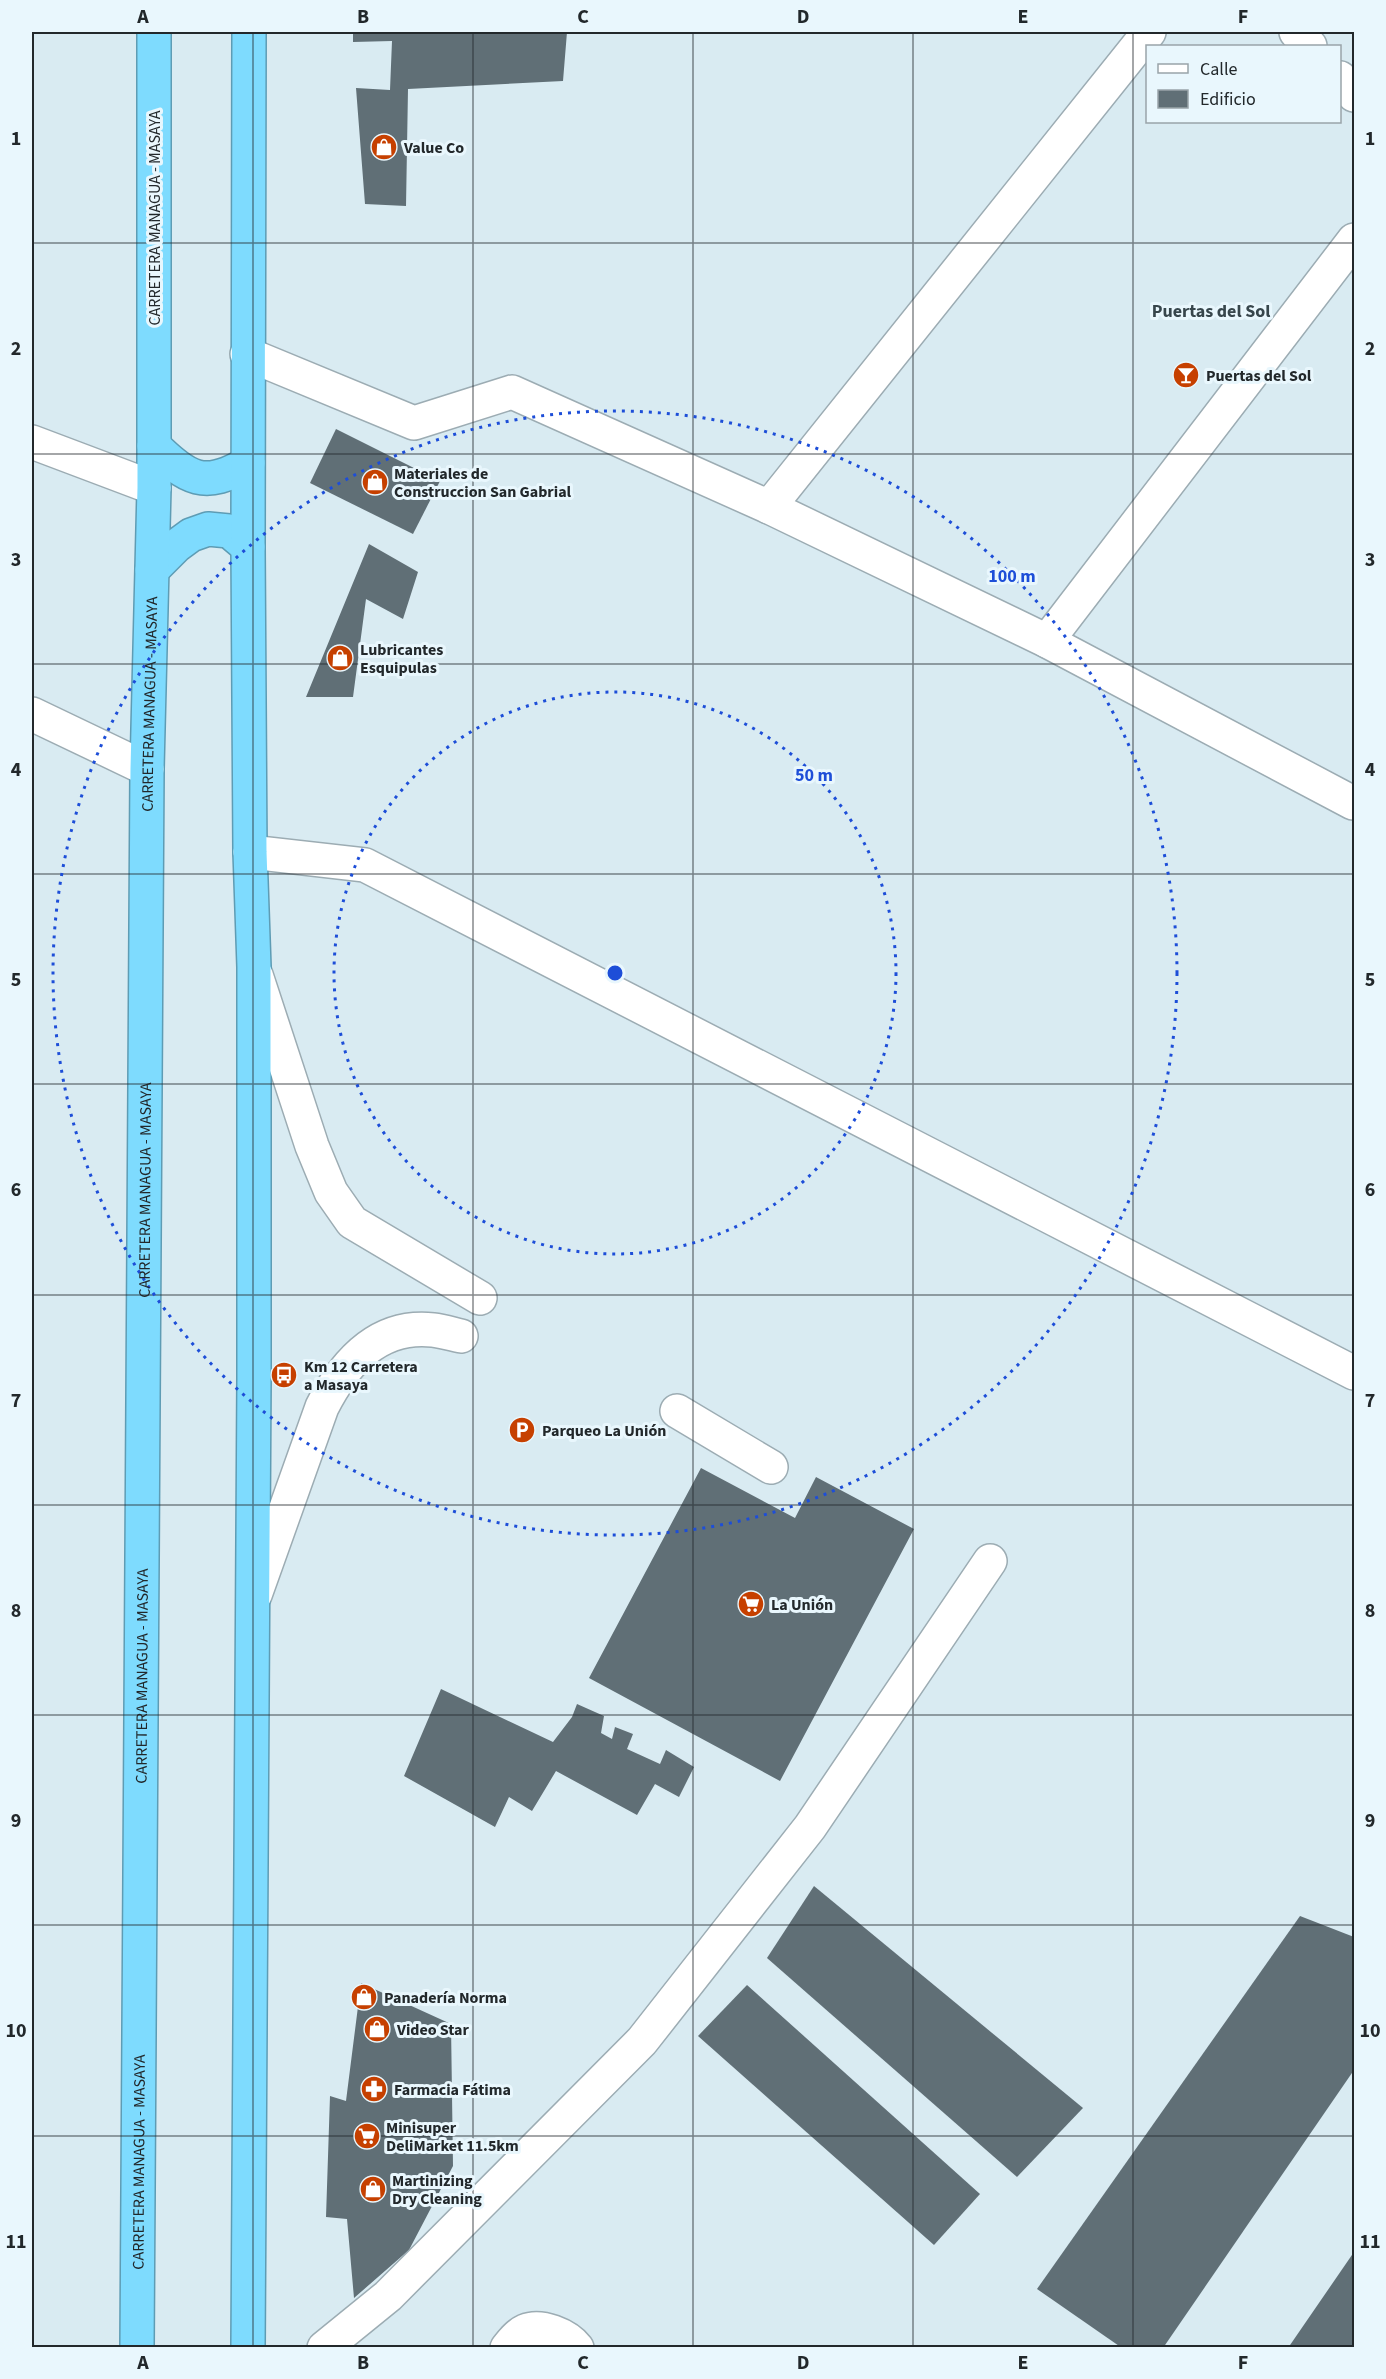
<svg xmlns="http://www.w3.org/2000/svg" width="1386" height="2379" font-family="'Source Sans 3',sans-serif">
<rect width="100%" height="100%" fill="#d9ebf2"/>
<g fill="#606f76">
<polygon points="353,32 567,32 563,81 408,89 406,206 365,204 356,88 390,90 392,41 353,42"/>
<polygon points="336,429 440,481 413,534 310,483"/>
<polygon points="369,544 418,572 403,619 366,599 353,697 306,697"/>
<polygon points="701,1468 795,1518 816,1477 914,1529 780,1781 589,1678"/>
<polygon points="441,1689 553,1742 572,1717 577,1704 604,1716 601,1733 612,1739 615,1727 633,1734 627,1749 660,1764 666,1750 694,1767 679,1797 655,1784 637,1815 556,1771 532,1811 509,1797 495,1827 404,1776"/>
<polygon points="814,1886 1083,2108 1017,2177 767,1958"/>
<polygon points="1300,1916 1354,1937 1354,2070 1163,2348 1122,2348 1037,2289"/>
<polygon points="361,1983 451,2024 453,2166 409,2250 354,2298 347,2219 326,2217 330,2096 346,2101"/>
<polygon points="747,1985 980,2194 934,2245 698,2036"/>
<polygon points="1354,2252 1354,2348 1288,2348"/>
</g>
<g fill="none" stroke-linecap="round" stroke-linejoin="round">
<defs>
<g id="minor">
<polyline points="1296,32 1310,46"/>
<polyline points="1340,78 1354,95"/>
<polyline points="247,354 414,423 512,392 769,507 1047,641 1353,803 1354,802"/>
<polyline points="32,442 154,488"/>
<polyline points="769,507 1149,32"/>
<polyline points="1047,641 1354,240"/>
<polyline points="32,714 147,769"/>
<polyline points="250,852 365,865 1354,1373"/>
<polyline points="256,975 312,1146 331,1192 352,1222 480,1298"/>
<polyline points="677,1411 771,1467"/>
<path d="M255,1595l67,-188c23,-45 56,-83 111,-77 9,1 19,4 28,6"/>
<polyline points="324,2348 388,2296 642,2041 810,1827 990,1561"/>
<path d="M507,2348c5,-6 11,-14 18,-17 16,-7 42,4 52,17"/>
</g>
<g id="highway">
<path d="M154,446c33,33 51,44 94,17"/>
<polyline points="152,570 176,546 191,535 208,529 229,531 248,547"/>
<path id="s1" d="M137,2348l10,-1579 7,-281v-456"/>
<polyline points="248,2348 254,1377 254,967 250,852 248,547 249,32"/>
</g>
</defs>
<use href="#minor" stroke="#9cacb3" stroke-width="36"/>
<use href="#highway" stroke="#5e9cb4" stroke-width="36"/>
<use href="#minor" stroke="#fff" stroke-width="33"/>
<use href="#highway" stroke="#7edbfe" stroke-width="33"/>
</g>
<path fill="none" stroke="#22282b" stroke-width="1.5" stroke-opacity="0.55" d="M253,32v2316M473,32v2316M693,32v2316M913,32v2316M1133,32v2316M32,243h1322M32,454h1322M32,664h1322M32,874h1322M32,1084h1322M32,1295h1322M32,1505h1322M32,1715h1322M32,1925h1322M32,2136h1322"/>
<g fill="none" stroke="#1d4ed8" stroke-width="3" stroke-dasharray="3 6">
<circle cx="615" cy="973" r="281"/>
<circle cx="615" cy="973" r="562"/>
</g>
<defs>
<symbol id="shop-disc" viewBox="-11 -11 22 22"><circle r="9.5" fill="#c64000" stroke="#e9f7fd"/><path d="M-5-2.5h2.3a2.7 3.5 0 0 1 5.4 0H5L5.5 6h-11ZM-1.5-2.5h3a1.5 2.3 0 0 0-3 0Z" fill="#fff"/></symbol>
<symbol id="bar-disc" viewBox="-11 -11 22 22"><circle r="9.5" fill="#c64000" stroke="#e9f7fd"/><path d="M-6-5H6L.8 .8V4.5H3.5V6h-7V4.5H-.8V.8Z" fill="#fff"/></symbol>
<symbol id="bus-disc" viewBox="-11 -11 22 22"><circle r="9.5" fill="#c64000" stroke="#e9f7fd"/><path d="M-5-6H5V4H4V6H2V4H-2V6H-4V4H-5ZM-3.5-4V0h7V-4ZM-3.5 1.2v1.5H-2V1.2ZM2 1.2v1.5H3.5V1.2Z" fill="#fff"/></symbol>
<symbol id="parking-disc" viewBox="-11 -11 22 22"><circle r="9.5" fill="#c64000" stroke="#e9f7fd"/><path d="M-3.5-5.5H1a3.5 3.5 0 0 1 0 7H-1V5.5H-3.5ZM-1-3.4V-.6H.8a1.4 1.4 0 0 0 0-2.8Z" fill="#fff"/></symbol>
<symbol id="supermarket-disc" viewBox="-11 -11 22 22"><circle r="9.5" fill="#c64000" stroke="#e9f7fd"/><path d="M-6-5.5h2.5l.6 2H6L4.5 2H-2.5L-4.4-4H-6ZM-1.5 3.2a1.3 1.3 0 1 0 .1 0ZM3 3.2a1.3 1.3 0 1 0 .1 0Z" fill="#fff"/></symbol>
<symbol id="pharmacy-disc" viewBox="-11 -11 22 22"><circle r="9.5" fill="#c64000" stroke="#e9f7fd"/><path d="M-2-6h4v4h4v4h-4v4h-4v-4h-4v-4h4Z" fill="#fff"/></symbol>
</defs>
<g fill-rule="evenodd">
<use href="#shop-disc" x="369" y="132" width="30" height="30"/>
<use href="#bar-disc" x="1171" y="360" width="30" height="30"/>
<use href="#shop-disc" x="360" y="467" width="30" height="30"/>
<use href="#shop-disc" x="325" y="643" width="30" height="30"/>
<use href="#bus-disc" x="269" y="1360" width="30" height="30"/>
<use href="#parking-disc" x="507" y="1415" width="30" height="30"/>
<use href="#supermarket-disc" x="736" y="1589" width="30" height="30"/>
<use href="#shop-disc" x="349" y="1982" width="30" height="30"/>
<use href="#shop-disc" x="362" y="2014" width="30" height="30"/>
<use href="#pharmacy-disc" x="359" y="2074" width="30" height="30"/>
<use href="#supermarket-disc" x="352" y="2121" width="30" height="30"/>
<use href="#shop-disc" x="358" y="2174" width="30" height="30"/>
</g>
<g text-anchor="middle" stroke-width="6" stroke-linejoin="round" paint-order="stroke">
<g font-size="16" font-weight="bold" fill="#22282b" stroke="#e9f7fd" text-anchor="start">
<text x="404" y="153">Value Co</text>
<text x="1206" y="381">Puertas del Sol</text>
<text x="394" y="479">Materiales de<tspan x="394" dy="18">Construccion San Gabrial</tspan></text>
<text x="360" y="655">Lubricantes<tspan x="360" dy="18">Esquipulas</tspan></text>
<text x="304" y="1372">Km 12 Carretera<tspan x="304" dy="18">a Masaya</tspan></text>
<text x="542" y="1436">Parqueo La Unión</text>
<text x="771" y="1610">La Unión</text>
<text x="384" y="2003">Panadería Norma</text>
<text x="397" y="2035">Video Star</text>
<text x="394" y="2095">Farmacia Fátima</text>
<text x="386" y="2133">Minisuper<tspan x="386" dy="18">DeliMarket 11.5km</tspan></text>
<text x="392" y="2186">Martinizing<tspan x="392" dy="18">Dry Cleaning</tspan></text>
</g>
<g font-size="16" fill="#22282b" stroke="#e9f7fd">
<text transform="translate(154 218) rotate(-90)" y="6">CARRETERA MANAGUA - MASAYA</text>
<text dy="6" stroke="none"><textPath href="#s1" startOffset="1644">CARRETERA MANAGUA - MASAYA</textPath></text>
<text dy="6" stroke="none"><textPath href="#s1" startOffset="1158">CARRETERA MANAGUA - MASAYA</textPath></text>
<text dy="6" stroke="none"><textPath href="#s1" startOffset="672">CARRETERA MANAGUA - MASAYA</textPath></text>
<text dy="6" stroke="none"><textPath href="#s1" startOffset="186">CARRETERA MANAGUA - MASAYA</textPath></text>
</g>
<g font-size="18" font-weight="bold" fill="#37464c" stroke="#e9f7fd">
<text x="1211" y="317">Puertas del Sol</text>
</g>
</g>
<circle cx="615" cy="973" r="9" fill="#1d4ed8" stroke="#e9f7fd" stroke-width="3"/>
<g font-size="18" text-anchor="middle" font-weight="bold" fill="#1d4ed8" stroke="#e9f7fd" stroke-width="6" stroke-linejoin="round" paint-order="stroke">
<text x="1012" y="582">100 m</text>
<text x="814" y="781">50 m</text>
</g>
<rect width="1386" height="2379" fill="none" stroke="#e9f7fd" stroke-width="66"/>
<rect x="1146" y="45" width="195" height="78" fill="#e9f7fd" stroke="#99a4a9" stroke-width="1.5"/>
<rect x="1158" y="64" width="30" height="9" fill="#ffffff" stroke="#99a4a9" stroke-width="1.5"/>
<text x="1200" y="75" font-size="18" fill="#22282b">Calle</text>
<rect x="1158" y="90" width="30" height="18" fill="#606f76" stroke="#99a4a9" stroke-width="1.5"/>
<text x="1200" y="105" font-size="18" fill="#22282b">Edificio</text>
<rect x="33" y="33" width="1320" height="2313" fill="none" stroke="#22282b" stroke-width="2"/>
<g font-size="20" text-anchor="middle" font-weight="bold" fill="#22282b">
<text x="143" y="23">A</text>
<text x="363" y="23">B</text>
<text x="583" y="23">C</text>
<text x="803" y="23">D</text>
<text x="1023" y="23">E</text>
<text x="1243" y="23">F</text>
<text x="16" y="145">1</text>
<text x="1370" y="145">1</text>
<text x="16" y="355">2</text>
<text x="1370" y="355">2</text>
<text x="16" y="566">3</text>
<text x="1370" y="566">3</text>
<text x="16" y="776">4</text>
<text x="1370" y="776">4</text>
<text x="16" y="986">5</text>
<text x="1370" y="986">5</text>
<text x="16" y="1196">6</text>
<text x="1370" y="1196">6</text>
<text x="16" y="1407">7</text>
<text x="1370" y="1407">7</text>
<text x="16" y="1617">8</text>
<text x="1370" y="1617">8</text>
<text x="16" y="1827">9</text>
<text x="1370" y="1827">9</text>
<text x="16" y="2037">10</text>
<text x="1370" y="2037">10</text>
<text x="16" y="2248">11</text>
<text x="1370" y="2248">11</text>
<text x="143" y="2369">A</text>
<text x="363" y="2369">B</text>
<text x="583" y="2369">C</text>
<text x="803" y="2369">D</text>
<text x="1023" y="2369">E</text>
<text x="1243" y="2369">F</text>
</g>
</svg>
